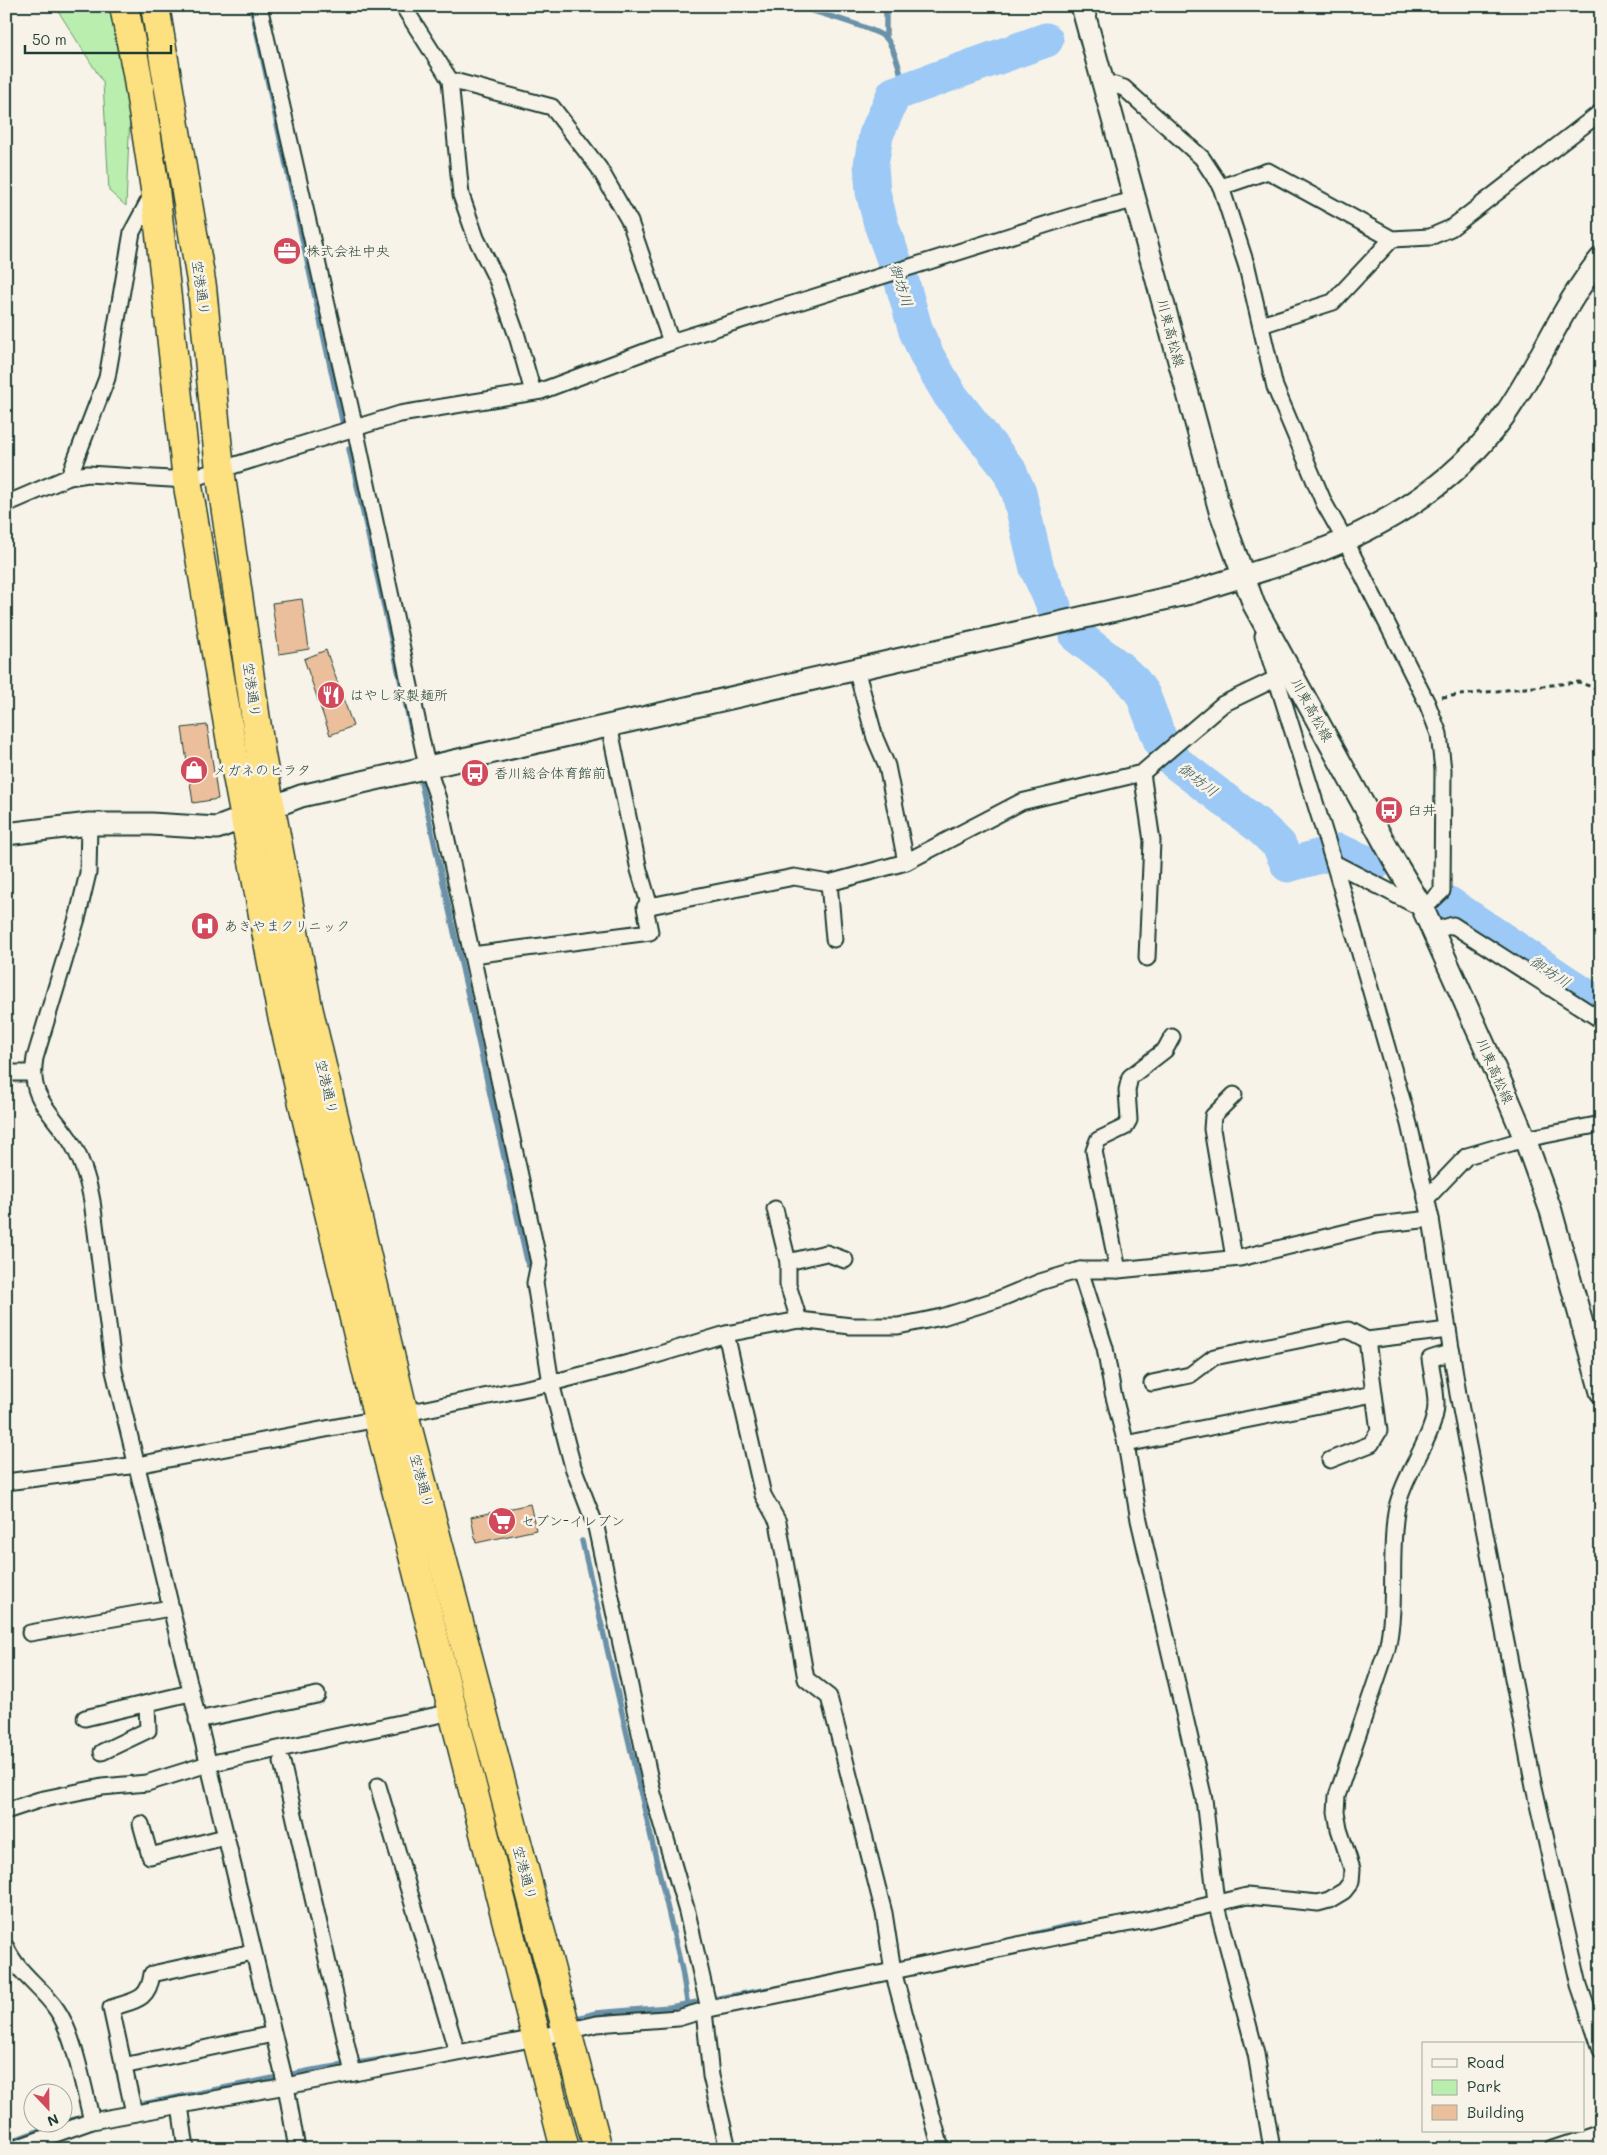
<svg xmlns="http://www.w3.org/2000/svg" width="1607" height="2155" font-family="Mali,'Klee One',sans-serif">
<rect width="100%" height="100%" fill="#f7f3e8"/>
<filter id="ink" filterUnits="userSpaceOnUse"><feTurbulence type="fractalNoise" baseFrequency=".02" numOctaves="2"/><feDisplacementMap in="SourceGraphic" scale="10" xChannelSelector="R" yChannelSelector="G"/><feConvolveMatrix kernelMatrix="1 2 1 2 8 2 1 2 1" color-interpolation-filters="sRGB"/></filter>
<g filter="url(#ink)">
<polygon fill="#baeeae" stroke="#6c9671" points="55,6 113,6 131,89 126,206 109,191 103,82"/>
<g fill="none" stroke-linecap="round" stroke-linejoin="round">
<g stroke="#6a91a8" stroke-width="5.5">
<polyline points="251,6 344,429"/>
<path d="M796,6c16,5 83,23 91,33 9,14 15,35 16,52"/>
<polyline points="886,38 886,6"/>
<polyline points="349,449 412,733"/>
<polyline points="421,783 528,1265"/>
<polyline points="582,1541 682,1970 688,2007"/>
<polyline points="1030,1935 1079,1923"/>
<polyline points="571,2020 596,2013 670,2007 769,1989"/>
<polyline points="133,2106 313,2070 409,2055"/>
<polyline points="62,2122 85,2117"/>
<polyline points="6,2143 62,2122"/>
</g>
<g stroke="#9cc9f6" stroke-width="35">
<polyline points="1046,40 894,94 876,135 871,165 873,192 881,224 902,282 916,331 927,356 950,395 1009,470 1019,493 1037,569 1054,606"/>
<polyline points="1077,636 1119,668 1134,682 1143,695 1161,742 1175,762 1259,826 1279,845 1288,865 1324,855"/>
<polyline points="1338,851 1373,865"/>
<polyline points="1449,904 1601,1006"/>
</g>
</g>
<g fill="#ebbf9b" stroke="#1f3d34">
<polygon points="302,599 309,649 279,654 272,603"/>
<polygon points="326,650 353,726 330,735 304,659"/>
<polygon points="207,725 218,799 193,803 182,728"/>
<polygon points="530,1504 536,1530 476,1543 471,1517"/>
</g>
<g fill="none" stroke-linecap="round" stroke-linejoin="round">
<defs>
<g id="street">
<polyline points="259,6 355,428 427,766 438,799 539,1263 535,1283 551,1383 573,1467 596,1527 653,1794 687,1912 709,2009"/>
<polyline points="403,6 450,80 552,107 599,168 630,222 671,342"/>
<polyline points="450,80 461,195 476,238 497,280 517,336 533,392"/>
<polyline points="1102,81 1124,88 1202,158 1221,187 1247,267 1275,387 1324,503 1345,540 1427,703 1439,734 1443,770 1442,891 1423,909 1334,863"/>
<polyline points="1221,187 1268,171 1392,239 1430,237 1451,228 1601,112"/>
<polyline points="1261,325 1333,302 1392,239"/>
<polyline points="69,477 107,378 132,232 153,193"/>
<polyline points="6,504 69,477 88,474 187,480 400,414 541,391 671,342 1086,212 1134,200"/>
<polyline points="1263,636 1334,863 1409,1124 1431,1219 1458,1394 1534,1787 1579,1985 1601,2050"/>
<polyline points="856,669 875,738 887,766 906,862"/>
<polyline points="609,725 639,870 650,907"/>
<polyline points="1142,773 1152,841 1147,958"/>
<path d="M89,824l-1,49 -10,42 -43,143c-7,40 15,52 35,82 12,19 18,39 22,61l22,170 172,715 11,63"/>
<polyline points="829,883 834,939"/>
<polyline points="1433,931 1453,925 1601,1020"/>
<polyline points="472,955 650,932 645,907 794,877 829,883 906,862 1021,802 1142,773 1223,704 1277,678"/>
<polyline points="6,1073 32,1073"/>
<polyline points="1234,1095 1213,1116 1212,1129 1234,1258"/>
<polyline points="1426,1199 1467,1156 1525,1139 1601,1124"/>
<polyline points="775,1209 788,1262 788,1285 799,1320"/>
<polyline points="788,1262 826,1253 845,1260"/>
<polyline points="1080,1270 1105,1348 1113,1393 1126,1444 1139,1520 1204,1799 1216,1902 1256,2054 1272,2149"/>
<polyline points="1118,1270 1094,1151 1098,1140 1125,1127 1129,1120 1127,1090 1130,1077 1165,1050 1172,1037"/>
<polyline points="726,1334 763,1495 778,1522 806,1679 829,1697 884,1913 893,1971 941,2149"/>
<polyline points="1152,1383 1190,1375 1214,1357 1348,1330 1367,1340 1448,1330"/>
<polyline points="1126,1444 1373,1394"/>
<polyline points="1330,1460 1371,1444 1379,1431 1367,1340"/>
<polyline points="6,1482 137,1465 378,1419 551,1383 640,1360 726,1334 799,1320 851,1326 898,1326 942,1317 999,1299 1040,1282 1080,1270 1118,1270 1240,1258 1376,1225 1431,1219"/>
<polyline points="30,1633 170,1608"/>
<polyline points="85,1718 190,1693"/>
<polyline points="197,1720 317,1695"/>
<polyline points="102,1752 148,1730 147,1704"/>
<polyline points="282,1762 353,2073"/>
<polyline points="378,1786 457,2052"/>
<polyline points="6,1811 39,1800 102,1787 147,1783 208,1764 452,1712"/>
<polyline points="141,1824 150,1856 225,1837"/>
<path d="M6,1947c11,26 36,40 51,63 17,24 27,80 35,111"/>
<polyline points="704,2011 711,2076 728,2149"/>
<polyline points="123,2066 273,2034"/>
<polyline points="180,2105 186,2149"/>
<path d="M134,2113l-23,-105c23,-8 37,-6 41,-34l101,-22"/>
<path d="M13,2149l79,-28 194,-35 250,-48 61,-14 81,-6 31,-9 184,-38 168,-35 81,-15 105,-25 71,7 11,-3 15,-9 7,-9 1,-13 -13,-40 -3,-17 1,-16 50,-147c10,-45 2,-92 9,-137 6,-36 40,-77 40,-108 0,-14 -4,-30 -6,-45l22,-7"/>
<polyline points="1553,2149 1601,2133"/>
</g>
<g id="secondary">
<polyline points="1082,6 1220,511 1254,605 1395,862 1423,909 1503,1087 1525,1139 1551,1211 1601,1392"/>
<path d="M6,834l83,-10h62l66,4 84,-32 889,-203c32,-11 65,-20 98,-31 84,-27 164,-73 216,-146 36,-51 58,-111 97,-158"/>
</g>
<g id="highway">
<polyline points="124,6 137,73 155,189 187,480 234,760 281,1011 378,1419 565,2149"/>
<polyline points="155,6 202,287 220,470 261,755 308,1007 404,1414 598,2149"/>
</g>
</defs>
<use href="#street" stroke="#1f3d34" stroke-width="19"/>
<use href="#secondary" stroke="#1f3d34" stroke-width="25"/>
<use href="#highway" stroke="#1f3d34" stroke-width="31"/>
<polyline stroke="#1f3d34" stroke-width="3" stroke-dasharray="5 4" stroke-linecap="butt" points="1442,697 1579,682 1601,691"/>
<use href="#street" stroke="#f7f3e8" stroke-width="15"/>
<use href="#secondary" stroke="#f7f3e8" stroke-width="21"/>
<use href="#highway" stroke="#fde080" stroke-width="28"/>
</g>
</g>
<defs>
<symbol id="office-disc" viewBox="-11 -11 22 22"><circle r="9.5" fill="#d1495b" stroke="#f7f3e8"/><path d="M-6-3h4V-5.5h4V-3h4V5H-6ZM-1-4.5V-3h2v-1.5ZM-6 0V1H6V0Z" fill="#fff"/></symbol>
<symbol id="restaurant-disc" viewBox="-11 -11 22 22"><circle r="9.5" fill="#d1495b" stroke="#f7f3e8"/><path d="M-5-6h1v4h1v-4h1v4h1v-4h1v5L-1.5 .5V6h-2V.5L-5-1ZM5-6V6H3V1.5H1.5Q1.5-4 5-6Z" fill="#fff"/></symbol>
<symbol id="shop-disc" viewBox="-11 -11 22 22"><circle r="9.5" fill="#d1495b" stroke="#f7f3e8"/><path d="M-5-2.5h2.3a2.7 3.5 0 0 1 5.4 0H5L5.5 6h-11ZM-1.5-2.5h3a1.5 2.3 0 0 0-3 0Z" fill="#fff"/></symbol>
<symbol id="bus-disc" viewBox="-11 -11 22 22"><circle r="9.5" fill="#d1495b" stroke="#f7f3e8"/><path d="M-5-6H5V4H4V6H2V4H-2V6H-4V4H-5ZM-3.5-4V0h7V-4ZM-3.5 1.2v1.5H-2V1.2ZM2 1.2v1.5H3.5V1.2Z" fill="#fff"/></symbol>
<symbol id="hospital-disc" viewBox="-11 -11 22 22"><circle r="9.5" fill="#d1495b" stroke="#f7f3e8"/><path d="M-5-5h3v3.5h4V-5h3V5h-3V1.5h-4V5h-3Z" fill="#fff"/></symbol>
<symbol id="supermarket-disc" viewBox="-11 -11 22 22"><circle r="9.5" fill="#d1495b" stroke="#f7f3e8"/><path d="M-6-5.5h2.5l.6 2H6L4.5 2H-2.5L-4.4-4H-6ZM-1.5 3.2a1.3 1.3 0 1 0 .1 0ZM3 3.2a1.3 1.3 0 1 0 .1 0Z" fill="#fff"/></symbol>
</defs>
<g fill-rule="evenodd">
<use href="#office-disc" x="271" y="235" width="32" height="32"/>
<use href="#restaurant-disc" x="315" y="679" width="32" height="32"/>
<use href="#shop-disc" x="178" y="754" width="32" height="32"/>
<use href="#bus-disc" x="459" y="757" width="32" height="32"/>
<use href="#bus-disc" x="1373" y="794" width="32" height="32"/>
<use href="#hospital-disc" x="189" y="910" width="32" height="32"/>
<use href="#supermarket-disc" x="486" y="1505" width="32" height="32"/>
</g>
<g text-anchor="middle" stroke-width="5" stroke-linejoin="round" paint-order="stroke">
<g font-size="14" fill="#1f3d34" stroke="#f7f3e8" text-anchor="start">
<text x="306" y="256">株式会社中央</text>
<text x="350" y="700">はやし家製麺所</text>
<text x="213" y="775">メガネのヒラタ</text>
<text x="494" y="778">香川総合体育館前</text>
<text x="1408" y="815">臼井</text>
<text x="224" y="931">あきやまクリニック</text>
<text x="521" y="1526">セブン-イレブン</text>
</g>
<g font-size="14" fill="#1f3d34" stroke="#f7f3e8">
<text transform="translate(201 288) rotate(82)" y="5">空港通り</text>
<text transform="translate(1171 333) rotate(75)" y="5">川東高松線</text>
<text transform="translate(252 690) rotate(82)" y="5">空港通り</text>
<text transform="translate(1312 710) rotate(61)" y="5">川東高松線</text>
<text transform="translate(1495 1071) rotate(66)" y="5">川東高松線</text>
<text transform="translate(327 1087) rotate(77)" y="5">空港通り</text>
<text transform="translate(422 1481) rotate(75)" y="5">空港通り</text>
<text transform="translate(525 1873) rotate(75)" y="5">空港通り</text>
</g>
<g font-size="15" font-style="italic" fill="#38595b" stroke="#f7f3e8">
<text transform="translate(901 285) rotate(72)" y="5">御坊川</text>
<text transform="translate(1198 780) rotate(37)" y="5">御坊川</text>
<text transform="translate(1550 972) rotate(34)" y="5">御坊川</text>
</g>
</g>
<rect width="1607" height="2155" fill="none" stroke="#f7f3e8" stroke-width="25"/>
<rect x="12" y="12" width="1582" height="2130" fill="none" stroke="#1f3d34" stroke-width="2" filter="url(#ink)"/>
<rect x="1422" y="2042" width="162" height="90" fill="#f7f3e8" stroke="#a1aaa0"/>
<rect x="1432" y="2059" width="25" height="8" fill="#f7f3e8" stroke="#a1aaa0"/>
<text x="1467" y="2068" font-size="15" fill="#1f3d34">Road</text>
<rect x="1432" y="2080" width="25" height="15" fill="#baeeae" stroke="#a1aaa0"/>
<text x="1467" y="2092" font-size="15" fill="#1f3d34">Park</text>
<rect x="1432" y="2105" width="25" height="15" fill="#ebbf9b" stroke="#a1aaa0"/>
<text x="1467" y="2118" font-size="15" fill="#1f3d34">Building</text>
<g transform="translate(48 2108) rotate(158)"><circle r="24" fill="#f7f3e8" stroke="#a1aaa0"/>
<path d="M0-4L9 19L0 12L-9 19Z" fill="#d1495b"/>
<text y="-8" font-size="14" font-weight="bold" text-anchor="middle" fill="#1f3d34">N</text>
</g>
<path d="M25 45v8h146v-8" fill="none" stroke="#1f3d34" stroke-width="2.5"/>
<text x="32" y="45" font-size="15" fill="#1f3d34" stroke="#f7f3e8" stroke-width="4" paint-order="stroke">50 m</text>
</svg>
